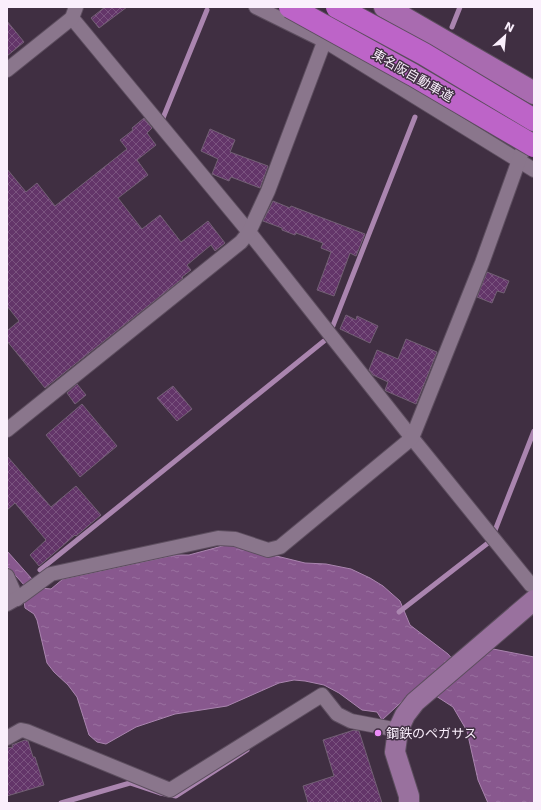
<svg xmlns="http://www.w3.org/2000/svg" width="541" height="810" font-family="'DejaVu Sans','Noto Sans JP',sans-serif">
<defs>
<pattern id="water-ripples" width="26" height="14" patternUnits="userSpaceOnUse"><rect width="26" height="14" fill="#88588e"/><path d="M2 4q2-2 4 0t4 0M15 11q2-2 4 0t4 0" fill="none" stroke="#9a709f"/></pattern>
<pattern id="building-cross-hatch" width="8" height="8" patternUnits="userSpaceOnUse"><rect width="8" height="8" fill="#633569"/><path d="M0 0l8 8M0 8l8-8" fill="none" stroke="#7a537f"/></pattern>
</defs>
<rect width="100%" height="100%" fill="#402f42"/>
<polygon fill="url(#water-ripples)" stroke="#aa85af" points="226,545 235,545 252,550 305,563 326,564 351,569 370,578 383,586 400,601 410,625 448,654 463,671 488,648 534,657 534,803 488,803 478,780 467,731 453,707 436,696 425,680 382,720 377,712 362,710 339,693 324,685 305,681 294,680 279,683 227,706 175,714 136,727 106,744 97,742 89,735 77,697 68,685 54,672 47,663 37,620 34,614 25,608 24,601 25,586 7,566 7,551 40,588 51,589 63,579 175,555 189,555"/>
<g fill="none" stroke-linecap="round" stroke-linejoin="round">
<g stroke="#aa85af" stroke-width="5">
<polyline points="452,27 460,7"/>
<polyline points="163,118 207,10"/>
<polyline points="332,328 415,117"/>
<polyline points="494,533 534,431"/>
<polyline points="40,570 324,341"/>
<polyline points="399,612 488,543"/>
<polyline points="61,803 130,783 160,793 176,796 247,750"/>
</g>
</g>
<g fill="url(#building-cross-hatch)" stroke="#736075">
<polygon points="105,7 127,7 99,28 91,18"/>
<polygon points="7,21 24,42 7,56"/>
<polygon points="144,118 152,128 147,133 156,145 137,160 148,175 118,198 142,229 160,215 181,242 208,221 225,243 215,251 211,245 187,265 191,270 182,277 183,278 45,388 7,341 7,331 19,321 7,306 7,169 26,192 37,183 55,206 127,149 120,140 133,130 132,128"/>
<polygon points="210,129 235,140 230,152 268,166 260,188 231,177 229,181 212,174 218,159 201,151"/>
<polygon points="273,201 290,208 291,206 365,234 356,256 350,253 334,296 317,290 331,252 321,248 323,243 296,233 295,235 282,230 282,228 263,221"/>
<polygon points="487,272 509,281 504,293 497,291 492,303 477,297"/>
<polygon points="346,315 356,320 357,316 378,326 370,343 340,329"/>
<polygon points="406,339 437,352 416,404 386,391 385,390 388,382 373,375 369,370 377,350 398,359"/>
<polygon points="77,384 86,395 75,404 67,393"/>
<polygon points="173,386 192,409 177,421 157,398"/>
<polygon points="82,404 117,446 80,477 46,435"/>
<polygon points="7,456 51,507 76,486 101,515 76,536 75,535 39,566 30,555 46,540 15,503 7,510"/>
<polygon points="354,730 359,731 382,803 308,803 303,786 334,776 323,740"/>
<polygon points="25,740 28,741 33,757 35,757 44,785 7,796 7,748 13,747 12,745"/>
</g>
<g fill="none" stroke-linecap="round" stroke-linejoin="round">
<defs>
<g id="street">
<polyline points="256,7 325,41 534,170"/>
<polyline points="72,18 249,232 412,438 531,585 534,586"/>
<polyline points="7,70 72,18 76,7"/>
<polyline points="7,430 241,242 249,232 268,191 332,21"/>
<polyline points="7,576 17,599"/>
<polyline points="7,604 21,596 51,574 218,538 235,539 268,550 280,547 412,438 482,263 528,135"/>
<polyline points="7,738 21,730 26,731 170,790 322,695 337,714 351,721 398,730"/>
</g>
<polyline id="secondary" points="409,803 409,796 395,752 398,730 405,715 415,702 534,600"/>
<polyline id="primary" points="385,7 534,93"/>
</defs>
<use href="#street" stroke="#5d4e5f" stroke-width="16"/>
<use href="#secondary" stroke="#5d4e5f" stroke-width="22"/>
<use href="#primary" stroke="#5d4e5f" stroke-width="24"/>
<use href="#street" stroke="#8a768c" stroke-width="14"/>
<use href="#secondary" stroke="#99719e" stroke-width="20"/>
<use href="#primary" stroke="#a96bb0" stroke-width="22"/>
<defs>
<g id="highway-bridge">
<polyline points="290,7 413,75 534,146"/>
<polyline points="337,7 424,54 534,120"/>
</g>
</defs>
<use href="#highway-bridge" stroke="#5d4e5f" stroke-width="24" stroke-linecap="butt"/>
<use href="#highway-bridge" stroke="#bd64c8" stroke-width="22"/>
</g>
<circle fill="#ed8cf9" stroke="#402f42" stroke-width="1.5" cx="378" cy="733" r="4"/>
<g text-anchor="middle" stroke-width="3" stroke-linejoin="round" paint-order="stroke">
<g font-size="13" fill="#faeffc" stroke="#402f42">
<text transform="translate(413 75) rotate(30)" y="5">東名阪自動車道</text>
</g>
<g font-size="13" fill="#faeffc" stroke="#402f42" text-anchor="start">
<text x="386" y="738">鋼鉄のペガサス</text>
</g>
</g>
<rect width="541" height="810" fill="none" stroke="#faeffc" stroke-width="16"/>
<g transform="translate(505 36) rotate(27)" stroke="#402f42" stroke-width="3" paint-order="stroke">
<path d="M0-3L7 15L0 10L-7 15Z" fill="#faeffc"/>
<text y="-6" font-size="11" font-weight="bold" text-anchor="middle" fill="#faeffc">N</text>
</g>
</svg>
